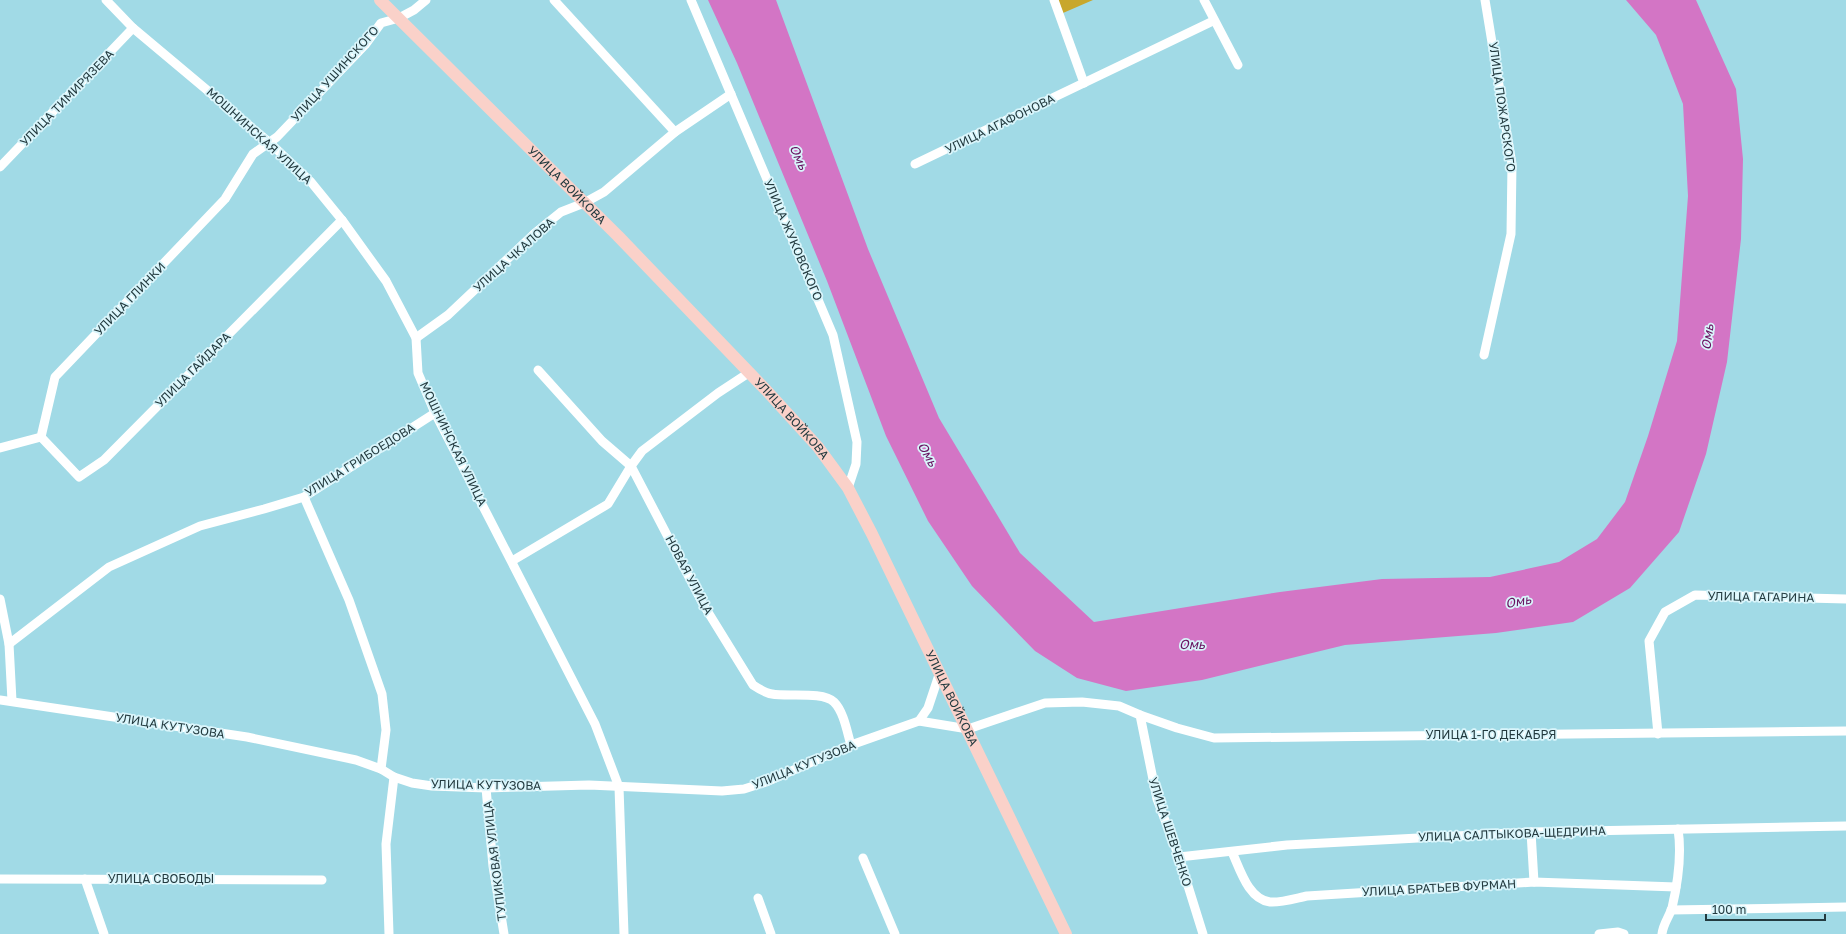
<svg xmlns="http://www.w3.org/2000/svg" width="1846" height="934" font-family="'Golos Text',sans-serif">
<rect width="100%" height="100%" fill="#a1dae6"/>
<polygon fill="#c8a72c" points="1058,0 1093,0 1063,13"/>
<polygon fill="#d375c5" points="708,0 776,0 868,249 939,418 1020,553 1094,622 1280,592 1382,579 1490,577 1559,562 1597,539 1625,502 1648,436 1677,341 1688,196 1683,104 1656,35 1626,0 1696,0 1736,89 1743,159 1741,239 1727,362 1706,454 1679,532 1630,588 1573,622 1496,633 1345,645 1202,680 1126,691 1077,678 1035,651 972,586 928,521 886,436 827,281 737,63"/>
<g fill="none" stroke-linecap="round" stroke-linejoin="round">
<g stroke="#fff" stroke-width="9">
<polyline points="106,0 133,28 270,143 311,182 342,220 386,281 416,338 418,373 435,413 595,724 619,787 624,934"/>
<polyline points="554,0 675,132"/>
<polyline points="691,0 833,335 857,442 856,464 848,488"/>
<polyline points="1054,0 1084,83"/>
<polyline points="1204,0 1238,65"/>
<polyline points="915,164 1213,21"/>
<polyline points="0,167 133,28"/>
<polyline points="416,338 448,315 535,233 561,212 584,203 604,192 675,132 731,94"/>
<polyline points="1484,355 1511,234 1512,164 1485,0"/>
<path d="M538,370l64,71 29,25 72,138 50,81c6,4 12,8 19,9 15,3 51,-3 62,8 10,10 13,30 17,43"/>
<polyline points="41,437 79,477 104,460 342,220"/>
<polyline points="0,448 41,437 55,377 225,199 253,154 277,137 365,45 381,23 399,18 414,10 426,0"/>
<polyline points="304,497 349,600 382,694 386,730 381,769"/>
<polyline points="512,561 608,504 631,466 642,451 718,393 750,372"/>
<polyline points="0,599 9,644 12,701"/>
<polyline points="9,644 109,567 200,526 264,509 304,497 435,413"/>
<polyline points="0,700 247,737 356,760 381,769 394,777 412,783 432,786 486,788 589,785 722,791 744,789 766,782 851,745 919,721 968,729 1045,703 1082,702 1119,706 1140,715 1157,799 1179,857 1203,934"/>
<polyline points="1140,715 1177,728 1214,738 1846,731"/>
<polyline points="919,721 928,708 940,672"/>
<polyline points="1658,734 1649,641 1665,612 1695,595 1846,599"/>
<polyline points="486,788 493,866 504,934"/>
<polyline points="1531,832 1534,882"/>
<path d="M1232,852c8,17 16,47 38,50 10,1 27,-4 37,-6l227,-14 142,5"/>
<polyline points="1179,857 1287,845 1531,832 1846,826"/>
<polyline points="863,858 895,934"/>
<polyline points="0,879 322,880"/>
<polyline points="85,879 104,934"/>
<polyline points="758,898 771,934"/>
<polyline points="1671,910 1846,907"/>
<polyline points="389,934 386,844 394,777"/>
<polyline points="1599,934 1618,932 1624,934"/>
<path d="M1662,934c1,-10 7,-17 10,-26 6,-26 10,-53 6,-79"/>
</g>
<path stroke="#fad1c9" stroke-width="12" id="s1" d="M380,0l238,236 148,154 52,57 30,41 24,46 194,400"/>
</g>
<g text-anchor="middle" stroke-width="3.5" stroke-linejoin="round" paint-order="stroke">
<g font-size="12" fill="#233a3f" stroke="#d9f5fb">
<text transform="translate(335 74) rotate(-48)" y="4">УЛИЦА УШИНСКОГО</text>
<text transform="translate(67 98) rotate(-46)" y="4">УЛИЦА ТИМИРЯЗЕВА</text>
<text transform="translate(1502 107) rotate(82)" y="4">УЛИЦА ПОЖАРСКОГО</text>
<text transform="translate(1000 124) rotate(-26)" y="4">УЛИЦА АГАФОНОВА</text>
<text transform="translate(259 136) rotate(42)" y="4">МОШНИНСКАЯ УЛИЦА</text>
<text dy="4" stroke="none"><textPath href="#s1" startOffset="263">УЛИЦА ВОЙКОВА</textPath></text>
<text transform="translate(793 240) rotate(67)" y="4">УЛИЦА ЖУКОВСКОГО</text>
<text transform="translate(514 255) rotate(-42)" y="4">УЛИЦА ЧКАЛОВА</text>
<text transform="translate(130 299) rotate(-46)" y="4">УЛИЦА ГЛИНКИ</text>
<text transform="translate(193 370) rotate(-45)" y="4">УЛИЦА ГАЙДАРА</text>
<text dy="4" stroke="none"><textPath href="#s1" startOffset="587">УЛИЦА ВОЙКОВА</textPath></text>
<text transform="translate(453 444) rotate(64)" y="4">МОШНИНСКАЯ УЛИЦА</text>
<text transform="translate(360 460) rotate(-32)" y="4">УЛИЦА ГРИБОЕДОВА</text>
<text transform="translate(689 575) rotate(62)" y="4">НОВАЯ УЛИЦА</text>
<text transform="translate(1761 597) rotate(1)" y="4">УЛИЦА ГАГАРИНА</text>
<text dy="4" stroke="none"><textPath href="#s1" startOffset="911">УЛИЦА ВОЙКОВА</textPath></text>
<text transform="translate(170 726) rotate(9)" y="4">УЛИЦА КУТУЗОВА</text>
<text x="1491" y="739">УЛИЦА 1-ГО ДЕКАБРЯ</text>
<text transform="translate(804 765) rotate(-22)" y="4">УЛИЦА КУТУЗОВА</text>
<text transform="translate(486 785) rotate(1)" y="4">УЛИЦА КУТУЗОВА</text>
<text transform="translate(1170 832) rotate(72)" y="4">УЛИЦА ШЕВЧЕНКО</text>
<text transform="translate(1512 834) rotate(-2)" y="4">УЛИЦА САЛТЫКОВА-ЩЕДРИНА</text>
<text transform="translate(495 861) rotate(-97)" y="4">ТУПИКОВАЯ УЛИЦА</text>
<text x="161" y="883">УЛИЦА СВОБОДЫ</text>
<text transform="translate(1439 888) rotate(-3)" y="4">УЛИЦА БРАТЬЕВ ФУРМАН</text>
</g>
<g font-size="13" font-style="italic" fill="#691460" stroke="#d9f5fb">
<text transform="translate(799 157) rotate(66)" y="5">Омь</text>
<text transform="translate(1707 337) rotate(-82)" y="5">Омь</text>
<text transform="translate(928 454) rotate(61)" y="5">Омь</text>
<text transform="translate(1518 601) rotate(-11)" y="5">Омь</text>
<text x="1192" y="649">Омь</text>
</g>
</g>
<path d="M1706 914v6h119v-6" fill="none" stroke="#233a3f" stroke-width="2"/>
<text x="1712" y="914" font-size="12" fill="#233a3f" stroke="#d9f5fb" stroke-width="3" paint-order="stroke">100 m</text>
</svg>
